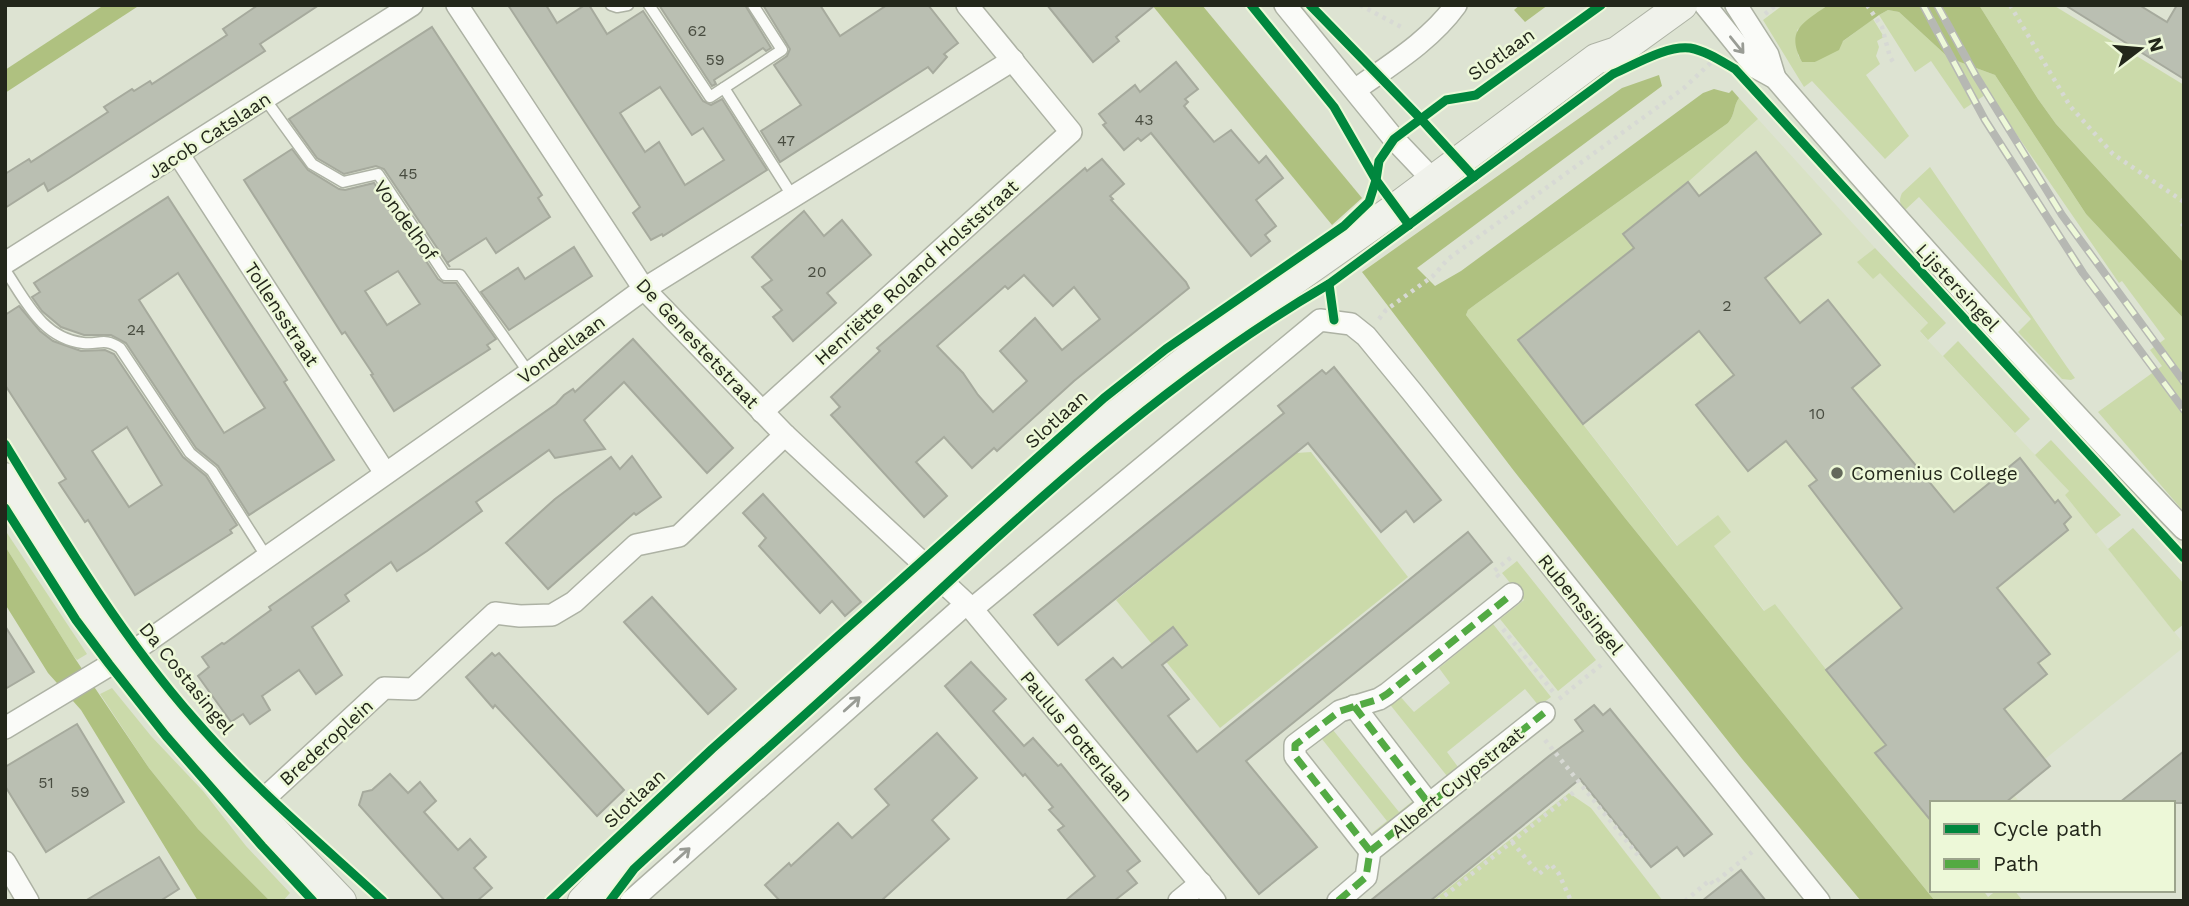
<svg xmlns="http://www.w3.org/2000/svg" width="2189" height="906" font-family="'Work Sans',sans-serif">
<rect width="100%" height="100%" fill="#dde3d2"/>
<polygon fill="#d9e2c5" points="1758,119 1875,248 1857,262 1880,272 1928,324 1920,332 2069,491 2065,495 2184,644 2184,647 2045,759 2050,766 2014,795 2020,803 1932,803 1932,822 1875,753 1885,744 1775,604 1765,611 1714,546 1718,515 1678,546 1518,340 1634,248 1623,234 1688,182"/>
<g fill="#cbdaaa">
<polygon points="1783,5 1828,5 1797,30 1798,55 1802,62 1815,62 1873,19 1884,37 1877,41 1879,47 1876,56 1880,64 1866,75 1909,136 1885,159 1812,81 1804,87 1763,20"/>
<polygon points="1979,5 2053,5 2184,85 2184,263 2056,124 2038,99"/>
<polygon points="1888,10 1899,12 1949,58 1995,75 2086,214 2184,319 2184,512 2098,412 2162,366 2150,350 2165,339 2122,281 2119,283 1988,93 1964,109 1931,61 1915,72 1879,15"/>
<path d="M1739,98l19,21 -70,63 -64,52 10,14 -116,92 159,206 41,-31 13,17 -17,14 50,65 11,-7 110,141 -10,8 57,69v68h51l5,7 9,-7h17l9,11h-88l-310,-383 -159,-203 2,-5 8,-6 252,-181c8,-10 5,-17 11,-25z"/>
<path d="M1930,167l137,200 8,11 -4,2 -9,-1 -44,-47 13,-13 -112,-122 -14,13c-6,-6 -6,-10 -3,-17z"/>
<polygon points="1875,248 1946,323 1928,340 1920,331 1928,323 1880,273 1873,279 1857,262"/>
<polygon points="1958,341 2030,419 2015,433 1943,356"/>
<polygon points="2051,440 2121,515 2096,534 2065,495 2069,491 2035,455"/>
<polygon points="1311,452 1408,577 1220,728 1116,600 1296,453"/>
<polygon points="2133,528 2184,584 2184,624 2174,632 2108,549"/>
<polygon points="5,530 87,654 77,660 74,657 5,546"/>
<polygon points="1517,561 1596,660 1558,691 1500,619 1524,600 1502,573"/>
<polygon points="1493,624 1551,697 1539,706 1525,689 1447,752 1461,771 1447,776 1388,702 1398,694 1414,712 1450,683 1439,668"/>
<polygon points="112,688 151,736 203,791 246,846 290,893 283,901 270,901 198,829 149,768 100,694"/>
<polygon points="1348,718 1333,730 1399,812 1414,800 1416,803 1375,836 1372,833 1387,821 1322,739 1306,751 1304,749"/>
<polygon points="1569,793 1591,808 1663,901 1432,901"/>
</g>
<g fill="#afc180">
<polygon points="104,5 140,5 5,93 5,70"/>
<polygon points="1152,5 1202,5 1362,198 1332,225"/>
<polygon points="1520,5 1548,5 1525,22 1514,10"/>
<path d="M1828,5h151l59,94 18,25 128,139v56l-98,-105 -91,-139 -46,-17 -50,-46 -11,-2 -9,5 -36,26 -4,9 -24,12h-13c-17,-32 1,-39 26,-57z"/>
<path d="M1659,75l3,11 -245,182 18,18 26,-15 242,-178 11,-4 15,4 3,-3 7,8c-6,8 -3,15 -11,25l-252,181 -8,6 -2,5 159,203 310,383h-74l-118,-141 -229,-289 -152,-199 260,-184z"/>
<polygon points="5,546 74,657 149,768 198,829 270,901 198,901 81,710 48,673 5,604"/>
</g>
<g fill="#babfb2" stroke="#a6aa9d" stroke-width="2" fill-rule="evenodd">
<polygon points="258,5 319,5 260,44 265,51 69,178 48,191 44,183 5,208 5,174 29,159 31,162 108,112 104,107 132,89 134,91 150,81 152,84 227,35 223,29"/>
<path d="M508,5h38l11,18 28,-18h4l18,29 36,-23 60,90 8,4 11,-6 45,71 -104,66 -1,-2 -11,6 -18,-27 7,-6zM660,87l32,48 11,-7 21,32 -39,25 -26,-43 -14,10 -25,-39z"/>
<polygon points="659,5 745,5 771,48 766,51 763,48 742,62 714,80 716,84 712,86"/>
<polygon points="763,5 820,5 840,36 887,5 928,5 958,43 944,54 947,57 933,73 928,67 780,162 761,131 801,105 774,65 787,56 790,49"/>
<polygon points="1047,5 1155,5 1116,37 1119,41 1093,62"/>
<polygon points="2065,5 2139,5 2167,22 2177,5 2184,5 2184,79"/>
<polygon points="432,27 542,195 538,198 550,217 496,253 486,238 447,263 450,267 384,169 376,166 344,174 317,158 289,119"/>
<polygon points="1176,62 1198,89 1185,99 1188,102 1184,106 1214,142 1231,130 1259,163 1266,156 1283,178 1256,200 1276,226 1265,235 1270,241 1251,256 1151,133 1141,141 1138,138 1124,150 1103,125 1106,123 1099,114 1135,85 1140,92"/>
<path d="M292,149l16,21 31,19 6,1 29,-7 64,96 6,4h12l40,56 -9,6 3,4 -96,62 -23,-36 2,-1 -28,-42 -3,2 -98,-154zM398,271l22,33 -33,21 -22,-34z"/>
<polygon points="1756,152 1821,234 1765,278 1800,323 1828,300 1880,365 1852,388 1954,512 2020,458 2055,503 2058,500 2071,517 2064,524 2068,530 1997,588 2050,654 2038,663 2047,674 2004,709 2050,766 2005,803 1932,803 1932,822 1875,753 1886,745 1826,670 1902,608 1809,486 1817,480 1786,441 1748,471 1696,405 1734,375 1699,331 1583,424 1518,340 1634,248 1623,234 1688,182 1699,196"/>
<path d="M1102,159l22,25 -14,12 3,3 -2,1 75,82 3,6 -115,93 -77,70 -3,-3 -22,20 -28,-31 -28,25 31,34 -23,21 -93,-102 9,-8 -9,-10 49,-46 -3,-3 208,-180 2,3zM1024,275l29,31 21,-19 26,32 -38,31 -27,-32 -35,33 27,30 -34,31 -15,-17 -15,-22 -26,-27 68,-60 3,3z"/>
<path d="M168,197l119,183 -3,2 50,78 -85,55 -31,-49 -22,-18 -70,-105 -15,-8h-27l-23,-8 -19,-16 -10,-14 8,-5 -6,-9zM178,273l87,135 -41,25 -85,-133z"/>
<polygon points="804,211 824,236 842,220 871,255 827,293 836,303 793,341 773,317 782,310 762,287 772,280 752,257"/>
<polygon points="574,247 592,276 509,330 481,292 518,268 525,279"/>
<path d="M19,306l21,25 13,10 28,10 24,-1 9,4 69,103 23,19 31,49 -7,5 2,3 -97,62 -47,-75 -3,2 -26,-39 7,-4 -61,-94v-70zM127,427l35,58 -33,22 -37,-56z"/>
<polygon points="633,339 733,448 707,473 624,382 584,420 605,449 555,458 549,450 476,502 482,511 427,551 397,571 391,562 345,595 349,601 312,627 342,675 316,694 299,670 262,696 270,710 250,724 243,714 231,722 198,676 209,667 202,657 222,643 224,644 271,610 269,607 556,404 564,395 573,389 575,392"/>
<polygon points="1334,367 1441,500 1414,522 1406,511 1381,532 1308,443 1058,645 1034,615 1284,413 1278,406 1322,370 1326,374"/>
<polygon points="632,456 661,497 636,515 634,513 548,589 506,543 555,499 611,457 620,469"/>
<polygon points="763,494 861,602 845,616 832,601 820,613 759,546 766,538 743,513"/>
<polygon points="1468,532 1492,562 1246,761 1317,847 1259,894 1086,680 1113,658 1122,668 1173,627 1187,645 1162,665 1189,699 1168,716 1197,752"/>
<polygon points="652,597 736,689 708,714 624,622"/>
<polygon points="5,626 34,672 5,689"/>
<polygon points="492,653 495,656 499,653 624,790 597,816 495,705 493,708 466,677"/>
<polygon points="971,662 1006,699 993,711 1024,746 1033,738 1058,766 1061,764 1140,861 1127,871 1137,883 1114,901 1065,901 1095,876 1058,830 1064,826 1049,810 1053,807 1025,774 1023,776 945,686"/>
<polygon points="1594,705 1603,715 1610,709 1712,834 1684,856 1677,847 1651,867 1580,779 1430,901 1370,901 1549,756 1583,731 1575,720"/>
<polygon points="77,724 124,802 46,852 5,786 5,767"/>
<polygon points="937,733 977,778 932,820 949,839 881,901 780,901 765,885 789,863 791,866 838,823 852,838 889,805 875,789"/>
<polygon points="2184,751 2184,803 2119,803"/>
<polygon points="390,774 408,793 420,782 436,801 424,812 458,850 470,839 486,857 474,868 492,888 477,901 445,901 359,805 363,792 372,790"/>
<polygon points="159,857 179,889 160,901 85,901"/>
<polygon points="1741,870 1766,901 1702,901"/>
</g>
<g fill="none" stroke-linecap="round" stroke-linejoin="round">
<defs>
<g id="lane">
<polyline points="611,5 617,7 628,5"/>
<polyline points="649,5 710,97 782,50 753,5"/>
<polyline points="724,88 793,197"/>
<polyline points="265,99 312,164 343,182 378,174 445,275 460,275 529,373"/>
<path d="M5,270c21,31 37,68 78,73 16,2 21,-6 37,5l70,105 22,18 54,85"/>
</g>
<g id="street">
<polyline points="457,5 644,289 785,435 972,609 1215,901"/>
<polyline points="1285,5 1394,139 1433,180"/>
<path d="M1705,5l50,62 20,11c133,154 268,305 409,451"/>
<polyline points="1736,5 1768,55 1775,78"/>
<path d="M1355,90c35,-25 75,-49 101,-85"/>
<polyline points="179,155 385,473"/>
<polyline points="5,263 412,5"/>
<polyline points="762,412 1071,132 967,5"/>
<polyline points="972,609 1320,320 1351,324 1366,336 1412,392 1819,901"/>
<polyline points="1354,706 1429,804"/>
<polyline points="5,728 138,648 529,373 644,289 1013,60"/>
<polyline points="253,809 384,688 413,689 495,613 520,616 552,615 574,602 636,545 679,536 785,435"/>
<polyline points="1370,851 1295,756 1295,745 1340,711 1379,699 1387,694 1512,594"/>
<polyline points="5,862 28,901"/>
<polyline points="631,901 966,604"/>
<polyline points="1179,901 1201,883"/>
<polyline points="1338,901 1366,877 1370,851 1544,713"/>
</g>
<g id="secondary">
<polyline points="5,478 91,617 123,657 253,809 341,901"/>
<polyline points="583,901 616,866 701,787 1114,417 1258,305 1396,208 1596,59 1617,52 1682,5"/>
</g>
</defs>
<use href="#lane" stroke="#adb2a4" stroke-width="13"/>
<use href="#street" stroke="#adb2a4" stroke-width="24"/>
<use href="#secondary" stroke="#adb2a4" stroke-width="32"/>
<g stroke="#d7d9d4" stroke-width="4.5" stroke-dasharray="3.5 5" stroke-linecap="butt">
<polyline points="1360,5 1405,29"/>
<polyline points="1867,5 1882,27 1890,57 1895,65"/>
<polyline points="2010,5 2070,106 2113,154 2184,202"/>
<polyline points="1765,14 1776,5"/>
<polyline points="2184,224 2181,227 2184,230"/>
<polyline points="1379,319 1386,310 1433,276 1448,259 1684,88 1719,55"/>
<polyline points="1499,577 1494,571 1514,555"/>
<polyline points="1503,629 1554,693"/>
<polyline points="1559,699 1601,665"/>
<polyline points="1545,740 1641,859"/>
<polyline points="1512,842 1539,874 1551,864 1559,874 1571,901"/>
<polyline points="1438,901 1574,792"/>
<polyline points="1685,901 1710,880 1713,884 1752,852"/>
</g>
<use href="#lane" stroke="#fafbf8" stroke-width="10"/>
<use href="#street" stroke="#fafbf8" stroke-width="21"/>
<use href="#secondary" stroke="#f0f2eb" stroke-width="30"/>
<defs>
<g id="rail">
<polyline points="1923,5 1985,120 2083,273 2184,410"/>
<polyline points="1937,5 1976,76 2062,215 2184,382"/>
</g>
</defs>
<use href="#rail" stroke="#b6b8b3" stroke-width="8"/>
<use href="#rail" stroke="#edf8d8" stroke-width="5" stroke-dasharray="16" stroke-linecap="butt"/>
<g stroke="#53aa43" stroke-width="7" stroke-dasharray="14 7" stroke-linecap="butt">
<polyline points="1354,706 1429,804"/>
<polyline points="1370,851 1295,756 1295,745 1340,711 1379,699 1387,694 1512,594"/>
<polyline points="1338,901 1366,877 1370,851 1544,713"/>
</g>
<defs>
<g id="cycleway">
<polyline points="1251,5 1334,107 1376,180 1409,225"/>
<polyline points="1310,5 1420,118 1474,177"/>
<path d="M1334,320l-5,-36 284,-210c21,-9 54,-29 77,-26 16,3 31,13 45,21l449,489"/>
<path d="M5,444c58,95 116,192 190,276 57,66 124,122 188,181"/>
<polyline points="5,508 76,620 109,664 166,736 262,846 313,901"/>
<polyline points="550,901 712,749 1104,398 1166,349 1344,226 1369,202 1376,180 1379,161 1394,139 1446,100 1476,95 1601,5"/>
<path d="M610,901l24,-32c80,-74 163,-146 243,-220 141,-132 284,-268 452,-365"/>
</g>
</defs>
<use href="#cycleway" stroke="#edf8d8" stroke-width="13"/>
<use href="#cycleway" stroke="#00873e" stroke-width="9"/>
</g>
<defs><path id="oneway-shaft" d="M-6 0H5M1.5-3L5.5 0L1.5 3" fill="none" stroke-width="1.6" stroke-linecap="round" stroke-linejoin="round" transform="scale(1.75)"/></defs>
<g stroke="#999c95">
<use href="#oneway-shaft" transform="translate(1737 45) rotate(51)"/>
<use href="#oneway-shaft" transform="translate(852 704) rotate(-42)"/>
<use href="#oneway-shaft" transform="translate(682 855) rotate(-42)"/>
</g>
<circle fill="#64695b" stroke="#edf8d8" stroke-width="2.5" cx="1837" cy="473" r="7"/>
<g text-anchor="middle" stroke-width="5" stroke-linejoin="round" paint-order="stroke">
<g font-size="16" fill="#494d41">
<text x="697" y="36">62</text>
<text x="715" y="65">59</text>
<text x="1144" y="125">43</text>
<text x="786" y="146">47</text>
<text x="408" y="179">45</text>
<text x="817" y="277">20</text>
<text x="1727" y="311">2</text>
<text x="136" y="335">24</text>
<text x="1817" y="419">10</text>
<text x="46" y="788">51</text>
<text x="80" y="797">59</text>
</g>
<g font-size="19" fill="#23271b" stroke="#edf8d8">
<text transform="translate(1501 54) rotate(-35)" y="7">Slotlaan</text>
<text transform="translate(209 135) rotate(-33)" y="7">Jacob Catslaan</text>
<text transform="translate(406 220) rotate(54)" y="7">Vondelhof</text>
<text transform="translate(916 272) rotate(-42)" y="7">Henriëtte Roland Holststraat</text>
<text transform="translate(1958 287) rotate(47)" y="7">Lijstersingel</text>
<text transform="translate(282 314) rotate(57)" y="7">Tollensstraat</text>
<text transform="translate(698 343) rotate(47)" y="7">De Genestetstraat</text>
<text transform="translate(561 349) rotate(-36)" y="7">Vondellaan</text>
<text transform="translate(1056 419) rotate(-42)" y="7">Slotlaan</text>
<text transform="translate(1581 604) rotate(51)" y="7">Rubenssingel</text>
<text transform="translate(187 678) rotate(51)" y="7">Da Costasingel</text>
<text transform="translate(1077 736) rotate(50)" y="7">Paulus Potterlaan</text>
<text transform="translate(326 742) rotate(-42)" y="7">Brederoplein</text>
<text transform="translate(1457 782) rotate(-39)" y="7">Albert Cuypstraat</text>
<text transform="translate(634 798) rotate(-43)" y="7">Slotlaan</text>
</g>
<g font-size="19" fill="#23271b" stroke="#edf8d8" text-anchor="start">
<text x="1851" y="480">Comenius College</text>
</g>
</g>
<rect width="2189" height="906" fill="none" stroke="#23271b" stroke-width="14"/>
<rect x="1930" y="801" width="245" height="91" fill="#edf8d8" stroke="#9ca48c" stroke-width="2"/>
<rect x="1944" y="824" width="35" height="10" fill="#00873e" stroke="#9ca48c" stroke-width="2"/>
<text x="1993" y="836" font-size="21" fill="#23271b">Cycle path</text>
<rect x="1944" y="859" width="35" height="10" fill="#53aa43" stroke="#9ca48c" stroke-width="2"/>
<text x="1993" y="871" font-size="21" fill="#23271b">Path</text>
<g transform="translate(2140 49) rotate(74)" stroke="#edf8d8" stroke-width="5" paint-order="stroke">
<path d="M0-5L12 26L0 18L-12 26Z" fill="#23271b"/>
<text y="-10" font-size="19" font-weight="bold" text-anchor="middle" fill="#23271b">N</text>
</g>
</svg>
